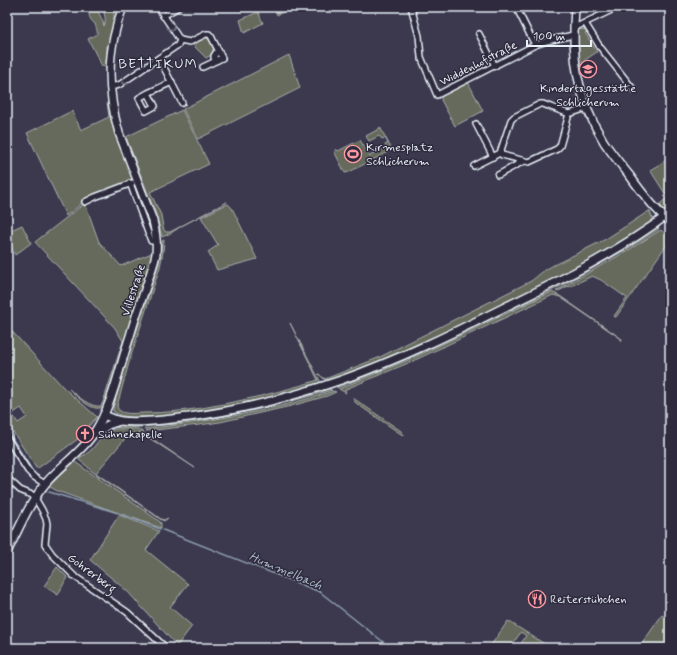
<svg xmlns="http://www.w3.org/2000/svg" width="677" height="655" font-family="Mynerve,sans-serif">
<rect width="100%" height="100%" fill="#3c394f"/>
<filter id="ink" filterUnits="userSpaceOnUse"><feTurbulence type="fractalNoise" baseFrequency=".025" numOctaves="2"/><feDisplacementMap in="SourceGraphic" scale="8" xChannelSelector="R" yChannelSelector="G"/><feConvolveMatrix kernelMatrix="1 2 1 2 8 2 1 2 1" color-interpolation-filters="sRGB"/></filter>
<g filter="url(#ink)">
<g fill="#666a5c" stroke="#a7aeaa" fill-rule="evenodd">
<path d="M90,7h6c2,6 7,12 8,19 3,-6 0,-13 -2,-19h16v1l-4,4v9l-5,22 -2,3v6l-1,14 -1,1 -3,-1 -14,-27c8,-6 12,-1 7,-15 -5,-4 -8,-10 -5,-17z"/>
<polygon points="275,7 294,7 277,15"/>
<polygon points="258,12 263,23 244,33 240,20"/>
<polygon points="580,29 586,30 588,32 585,33 597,52 579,64 579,51 577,30 580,30"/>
<polygon points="205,37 213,42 214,48 211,55 206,58 192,44 198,40"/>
<polygon points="289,55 300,88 198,139 183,109"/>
<polygon points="468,82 483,111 455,126 441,100 442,96"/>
<polygon points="110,101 134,178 133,180 91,196 66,216 27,133 72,111 81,130 109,117 107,102"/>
<polygon points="182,110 209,164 150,192 161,215 163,227 164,230 166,232 170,232 227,202 183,225 171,233 162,237 156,214 126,137"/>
<polygon points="380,127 392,150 349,172 345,173 335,153 335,150 336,149 338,151 360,140 370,157 372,154 386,147 385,145 388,143 385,138 382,139 379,136 369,141 366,136 377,130 377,131"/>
<polygon points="670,158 670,193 666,195 650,170"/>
<polygon points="134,185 136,185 150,218 154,239 151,238 134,186"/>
<polygon points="670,195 670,209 667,211 662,210 663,209 660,204"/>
<path d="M85,203l14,39 22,24 33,-14 -1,4 -49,149c-8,11 -28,-9 -35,-16 8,7 22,19 32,17l2,-4 20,-61 -8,-13 -80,-86z"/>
<polygon points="228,204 232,208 257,259 217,270 208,252 218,245 201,217 225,205"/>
<path d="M649,211h1l1,4 3,5c-14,10 -28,20 -43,29 -41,24 -85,45 -127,65 -52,25 -103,48 -157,68l-8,-8h-1l7,5 53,-21 153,-77c6,-4 10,-9 17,-13l58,-29z"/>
<polygon points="22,225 31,243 15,255 7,237 7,232"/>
<polygon points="659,226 659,227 658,230 629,248 565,284 537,298 416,355 384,369 337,388 338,385 631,244"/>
<polygon points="661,230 670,238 670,240 616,317 615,317 614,316 627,298 601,280 592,276 569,287 568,286 557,292 556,291 627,251"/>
<path d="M164,240l-1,12 -3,15 -30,92 -13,47c1,3 1,3 3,5 7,4 17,2 24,2 41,0 82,-9 121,-18 18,-5 36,-9 53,-15l-28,-57 29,56 1,2 -1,3c-39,12 -79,22 -119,28 -21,3 -41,5 -61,5 -8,0 -20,0 -26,-6v-3l16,-54 30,-91 3,-22z"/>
<polygon points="552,292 560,296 622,339 622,341 620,338 560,297 553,295 413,361 346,389 345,391 346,393 339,389 413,358"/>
<path d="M7,326l57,62 33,29 -10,11 -7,5 -2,6 -40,29h-2l-25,-39 -4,1zM21,408l6,9 -9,6 -6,-9z"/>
<path d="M327,388l5,2c-51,15 -103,27 -155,34 -16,1 -33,3 -49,4 -6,0 -12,-1 -18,-1l4,-2h18l23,-2z"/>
<path d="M334,391l2,1 -9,4 -36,10 -71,16 -21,3 -53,6 -2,-2c64,-7 128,-18 190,-38z"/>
<polygon points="353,398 401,431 405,436 401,434 357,404 354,401"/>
<path d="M116,429h22l57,39 -52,-34c-5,-2 -9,-2 -14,0l-33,39 65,46 3,1 4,-2 -4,3 -4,-2 -70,-49 -2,-3 -9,-7v-2c5,-3 10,-5 13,-9 9,-9 10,-19 24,-20z"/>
<polygon points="75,462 159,521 161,523 161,528 57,491 49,486 70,466"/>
<polygon points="119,515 159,531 146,550 188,584 170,607 192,626 177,646 127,591 90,560"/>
<polygon points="57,567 67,577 58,595 44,586"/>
<polygon points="662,615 670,620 670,648 638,648 641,645"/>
<polygon points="508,621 551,648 518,648 526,636 521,632 510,648 489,648"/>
</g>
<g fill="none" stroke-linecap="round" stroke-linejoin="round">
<g stroke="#8d9fad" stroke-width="1.5">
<polyline points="7,430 32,470"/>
<polyline points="46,491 118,513"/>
<polyline points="120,514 160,529"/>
<polyline points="163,530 320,592 391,648"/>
</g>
<defs>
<g id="street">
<polyline points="158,7 180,40"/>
<polyline points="411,7 419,36 421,57 437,95 535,45 547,41 573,35"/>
<polyline points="516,7 535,45"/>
<polyline points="163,16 178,7"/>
<polyline points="585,23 600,47 633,89"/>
<polyline points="574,28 618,7"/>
<polyline points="479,34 495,66"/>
<polyline points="180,40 190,42 206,34 209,34 211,36 222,58 203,67"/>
<polyline points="159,58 182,103"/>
<polyline points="217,60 214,58 214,56 218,50"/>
<polyline points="110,87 119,85 178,45 180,40"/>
<polyline points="148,93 139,98 146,111 155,106 148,93 172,82"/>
<polyline points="476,124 493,157"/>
<polyline points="500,153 502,155 529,162 557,149 560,146 569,114"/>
<polyline points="474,166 500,153 511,120 514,117 540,104 543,104 569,114 587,108"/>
<polyline points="498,175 524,161"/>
<polyline points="130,183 151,241 157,241"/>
<polyline points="85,202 95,197 132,183"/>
<polyline points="7,438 28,471 34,477 45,484"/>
<polyline points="7,478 20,490 32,495 35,498 42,510 46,519 47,524 45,544 52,554 74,576 127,612 166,648"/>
<polyline points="7,647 8,648"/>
</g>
<g id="secondary">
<path d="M575,7c-4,51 2,91 29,135 8,12 17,23 26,34 12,17 24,33 40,46"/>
<path d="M104,415c5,2 11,5 17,6 19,3 49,-2 68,-4 52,-7 103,-20 152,-37 57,-20 112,-47 166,-74 56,-27 113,-55 163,-93"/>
<polyline points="96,433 108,425 120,421"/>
<path d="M7,552c12,-23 22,-49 39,-69 15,-18 36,-31 48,-50 19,-29 25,-65 36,-97 5,-18 11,-35 17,-52 3,-10 7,-20 9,-30 1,-11 0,-21 -3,-33l-34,-88c-9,-31 -12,-64 -5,-96 2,-10 5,-20 9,-30"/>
</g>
</defs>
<use href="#street" stroke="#e8f1f8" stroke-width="8"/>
<use href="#secondary" stroke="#e8f1f8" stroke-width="10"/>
<use href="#street" stroke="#2f2a3d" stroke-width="5"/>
<use href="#secondary" stroke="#2f2a3d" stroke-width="7"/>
</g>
<defs><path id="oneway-chevron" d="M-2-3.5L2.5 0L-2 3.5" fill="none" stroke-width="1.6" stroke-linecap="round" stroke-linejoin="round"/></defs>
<g stroke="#70707e">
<use href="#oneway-chevron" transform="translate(172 28) rotate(54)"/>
<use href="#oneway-chevron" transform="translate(124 82) rotate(148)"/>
</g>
</g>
<defs>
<symbol id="school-ring" viewBox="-11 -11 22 22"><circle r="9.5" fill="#2f2a3d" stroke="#ff9aa2" stroke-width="1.5"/><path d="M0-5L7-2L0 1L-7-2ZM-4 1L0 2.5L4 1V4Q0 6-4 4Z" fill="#ff9aa2"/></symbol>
<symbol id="stadium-ring" viewBox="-11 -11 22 22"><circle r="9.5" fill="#2f2a3d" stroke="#ff9aa2" stroke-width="1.5"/><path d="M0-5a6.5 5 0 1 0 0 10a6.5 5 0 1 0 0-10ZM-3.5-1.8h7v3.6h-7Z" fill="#ff9aa2"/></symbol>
<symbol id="church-ring" viewBox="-11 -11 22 22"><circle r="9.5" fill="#2f2a3d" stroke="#ff9aa2" stroke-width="1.5"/><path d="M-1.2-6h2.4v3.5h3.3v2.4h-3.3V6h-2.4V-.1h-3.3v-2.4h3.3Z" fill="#ff9aa2"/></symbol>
<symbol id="restaurant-ring" viewBox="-11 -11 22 22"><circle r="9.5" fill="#2f2a3d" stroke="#ff9aa2" stroke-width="1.5"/><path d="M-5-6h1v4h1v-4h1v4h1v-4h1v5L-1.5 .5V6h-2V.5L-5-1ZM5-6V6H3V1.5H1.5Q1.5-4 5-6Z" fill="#ff9aa2"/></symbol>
</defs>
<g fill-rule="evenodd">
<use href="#school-ring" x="578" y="59" width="20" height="20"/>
<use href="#stadium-ring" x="343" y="144" width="20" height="20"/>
<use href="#church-ring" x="75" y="424" width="20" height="20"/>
<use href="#restaurant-ring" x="527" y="589" width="20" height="20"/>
</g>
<g text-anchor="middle" stroke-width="3" stroke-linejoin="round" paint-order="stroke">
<g font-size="12" fill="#e8f1f8" stroke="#2f2a3d">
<text transform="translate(478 63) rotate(-27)" y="4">Widdenhofstraße</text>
<text transform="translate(133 290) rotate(-72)" y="4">Villestraße</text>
<text transform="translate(92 573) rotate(37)" y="4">Gohrerberg</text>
</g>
<g font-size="12" fill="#e8f1f8" stroke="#2f2a3d" text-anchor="start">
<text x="588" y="92" text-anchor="middle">Kindertagesstätte<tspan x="588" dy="14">Schlicherum</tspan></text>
<text x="366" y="151">Kirmesplatz<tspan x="366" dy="14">Schlicherum</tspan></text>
<text x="98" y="438">Sühnekapelle</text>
<text x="550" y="603">Reiterstübchen</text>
</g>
<g font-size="13" font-style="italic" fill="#abbac6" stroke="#2f2a3d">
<text transform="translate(286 570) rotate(23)" y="5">Hummelbach</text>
</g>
<g font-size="14" letter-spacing="1" fill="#e8f1f8" stroke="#2f2a3d">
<text x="158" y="68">BETTIKUM</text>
</g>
</g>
<rect width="677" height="655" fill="none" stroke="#2f2a3d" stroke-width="24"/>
<rect x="12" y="12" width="653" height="631" fill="none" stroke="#e8f1f8" stroke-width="1.5" filter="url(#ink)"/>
<path d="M527 40v6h64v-6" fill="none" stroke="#e8f1f8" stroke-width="2"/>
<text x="533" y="40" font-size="12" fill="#e8f1f8" stroke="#2f2a3d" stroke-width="3" paint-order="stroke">100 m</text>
</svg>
